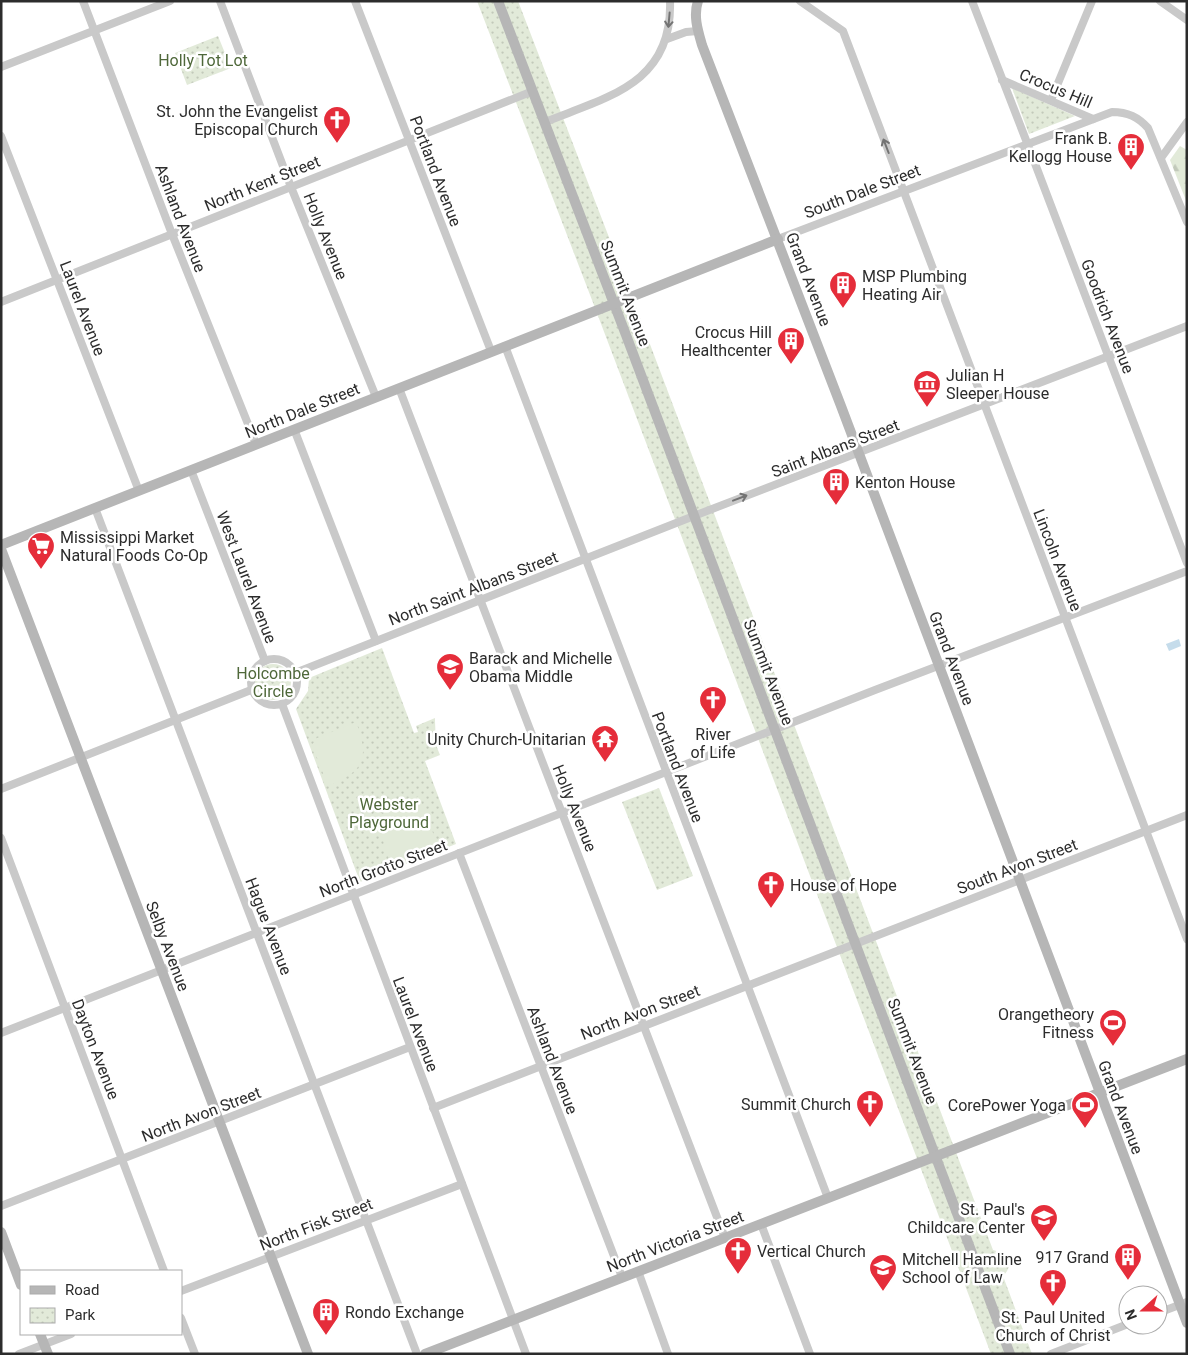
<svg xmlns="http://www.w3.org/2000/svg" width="1188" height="1355" font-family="Roboto,sans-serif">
<defs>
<pattern id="forest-firs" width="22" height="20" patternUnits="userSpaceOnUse" patternTransform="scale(1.25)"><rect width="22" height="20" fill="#e2ead9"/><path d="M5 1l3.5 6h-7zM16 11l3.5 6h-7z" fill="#c2c9ba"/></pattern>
<pattern id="park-dots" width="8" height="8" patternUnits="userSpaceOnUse" patternTransform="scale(1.25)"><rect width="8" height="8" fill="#e2ead9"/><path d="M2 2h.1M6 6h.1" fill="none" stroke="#c2c9ba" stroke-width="1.8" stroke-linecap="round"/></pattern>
<pattern id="water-ripples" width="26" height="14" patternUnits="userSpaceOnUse" patternTransform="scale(1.25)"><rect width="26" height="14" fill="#c5dceb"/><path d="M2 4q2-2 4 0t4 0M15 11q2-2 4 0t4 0" fill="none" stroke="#a9bdca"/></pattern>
</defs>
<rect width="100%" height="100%" fill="#fff"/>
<polygon fill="url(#forest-firs)" points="1180,146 1187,150 1187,203 1170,160"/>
<g fill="url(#park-dots)">
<path d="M477,1h41l119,309 356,940c15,3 22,14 10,26l29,78h-41l-399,-1054z"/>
<polygon points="218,36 231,68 187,85 175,53"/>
<polygon points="1012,88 1075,116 1029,134"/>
<polygon points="382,648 414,733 418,732 416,726 435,718 435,721 436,745 440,755 425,761 456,844 360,882 296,709 308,691 309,678"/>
<circle cx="273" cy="682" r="18"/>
<polygon points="659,788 693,876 657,890 622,802"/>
</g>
<g fill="#e2ead9">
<path d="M356,722c14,37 8,49 -28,64l-16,-41 5,-7z"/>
<path d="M419,796l17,45 -5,8 -40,15c-16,-40 -13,-50 28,-68z"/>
</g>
<polygon fill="url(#water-ripples)" points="1179,639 1181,646 1169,651 1166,644"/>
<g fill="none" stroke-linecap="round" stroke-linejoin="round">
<g stroke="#c9c9c9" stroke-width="8">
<polyline points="83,1 172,234 256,444"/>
<polyline points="220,1 291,187 376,397"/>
<polyline points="355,1 491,351"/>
<polyline points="800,1 843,31 1187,939"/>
<polyline points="972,1 1031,153 1187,563"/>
<polyline points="1160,1 1187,20"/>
<polyline points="667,39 686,32 698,31"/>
<polyline points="1,67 170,1"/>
<polyline points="1002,80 1093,119"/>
<polyline points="1051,100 1092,1"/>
<path d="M545,122c62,-25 128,-38 125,-121"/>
<polyline points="1,136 139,491"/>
<polyline points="1161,158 1187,122"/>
<path d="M778,239l334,-127c16,0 26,5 36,16l39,94"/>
<path d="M1,302c177,-72 355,-140 532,-211"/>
<polyline points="505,346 828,1198"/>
<polyline points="399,388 725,1238"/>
<polyline points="294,429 376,641"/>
<polyline points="191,470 265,661"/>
<polyline points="95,508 417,1354"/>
<circle cx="274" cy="682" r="23"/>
<polyline points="295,673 699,514 1187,326"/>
<polyline points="282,704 526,1354"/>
<polyline points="1,789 251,690"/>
<polyline points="1,838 164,1271"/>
<polyline points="459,853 622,1277"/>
<polyline points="1,1033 875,690 1187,571"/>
<polyline points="433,1108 1187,815"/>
<polyline points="1,1206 410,1047"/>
<polyline points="761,1224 810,1354"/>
<polyline points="638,1271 668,1354"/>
<polyline points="181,1291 462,1184"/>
<polyline points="1158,1313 1187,1302"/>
<polyline points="181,1318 195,1354"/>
<polyline points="19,1354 71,1334"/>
<polyline points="1051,1354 1128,1324"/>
</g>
<g stroke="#b6b6b6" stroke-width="10">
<polyline points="498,1 626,335 1010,1354"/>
<path d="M698,1c-5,15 0,30 4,44l139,361 346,917"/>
<polyline points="1,545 778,239"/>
<polyline points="1,549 308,1354"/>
<polyline points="1,1232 21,1285"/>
<polyline points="40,1334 48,1354"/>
<polyline points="425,1354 1187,1059"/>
</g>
</g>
<defs><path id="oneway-shaft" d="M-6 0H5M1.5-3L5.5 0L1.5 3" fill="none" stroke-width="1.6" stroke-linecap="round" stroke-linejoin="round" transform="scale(1.25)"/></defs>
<g stroke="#737373">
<use href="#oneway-shaft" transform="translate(669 20) rotate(95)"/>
<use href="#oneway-shaft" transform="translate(886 146) rotate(-111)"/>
<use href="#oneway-shaft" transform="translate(740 498) rotate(-21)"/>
</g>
<defs>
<symbol id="church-pin" viewBox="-11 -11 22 30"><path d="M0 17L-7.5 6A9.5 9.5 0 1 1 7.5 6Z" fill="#e52d3a" stroke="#fff"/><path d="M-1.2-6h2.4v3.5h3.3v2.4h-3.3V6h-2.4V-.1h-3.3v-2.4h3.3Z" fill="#fff"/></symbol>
<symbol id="building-pin" viewBox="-11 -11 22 30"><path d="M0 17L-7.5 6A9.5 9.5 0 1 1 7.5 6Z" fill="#e52d3a" stroke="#fff"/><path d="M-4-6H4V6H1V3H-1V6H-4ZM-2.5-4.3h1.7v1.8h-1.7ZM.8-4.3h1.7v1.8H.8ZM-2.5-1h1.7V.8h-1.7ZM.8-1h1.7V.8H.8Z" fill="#fff"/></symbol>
<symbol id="museum-pin" viewBox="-11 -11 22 30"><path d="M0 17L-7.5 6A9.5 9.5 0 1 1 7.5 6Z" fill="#e52d3a" stroke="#fff"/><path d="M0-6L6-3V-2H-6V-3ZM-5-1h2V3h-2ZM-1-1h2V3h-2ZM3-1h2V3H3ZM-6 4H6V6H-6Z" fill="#fff"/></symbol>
<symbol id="supermarket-pin" viewBox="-11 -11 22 30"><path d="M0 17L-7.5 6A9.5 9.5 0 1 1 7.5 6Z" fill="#e52d3a" stroke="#fff"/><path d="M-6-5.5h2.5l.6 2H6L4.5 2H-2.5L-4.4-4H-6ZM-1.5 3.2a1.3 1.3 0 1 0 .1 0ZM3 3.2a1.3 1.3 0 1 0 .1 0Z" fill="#fff"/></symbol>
<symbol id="school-pin" viewBox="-11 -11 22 30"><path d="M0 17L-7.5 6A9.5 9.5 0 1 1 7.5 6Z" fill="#e52d3a" stroke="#fff"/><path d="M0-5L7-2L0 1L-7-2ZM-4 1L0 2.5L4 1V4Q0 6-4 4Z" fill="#fff"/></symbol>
<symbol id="temple-pin" viewBox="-11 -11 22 30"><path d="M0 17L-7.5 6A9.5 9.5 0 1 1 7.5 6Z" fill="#e52d3a" stroke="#fff"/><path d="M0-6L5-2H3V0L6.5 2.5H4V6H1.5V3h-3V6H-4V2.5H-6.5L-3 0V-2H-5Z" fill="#fff"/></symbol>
<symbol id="stadium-pin" viewBox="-11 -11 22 30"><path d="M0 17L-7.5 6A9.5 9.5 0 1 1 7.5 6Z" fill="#e52d3a" stroke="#fff"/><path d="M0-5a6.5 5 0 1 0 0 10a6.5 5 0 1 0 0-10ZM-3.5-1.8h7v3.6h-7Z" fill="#fff"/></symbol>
<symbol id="university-pin" viewBox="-11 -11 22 30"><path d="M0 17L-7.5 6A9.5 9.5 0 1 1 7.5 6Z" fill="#e52d3a" stroke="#fff"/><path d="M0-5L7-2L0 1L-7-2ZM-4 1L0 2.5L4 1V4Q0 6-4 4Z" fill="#fff"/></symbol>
</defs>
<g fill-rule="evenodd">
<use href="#church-pin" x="321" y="104" width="32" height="43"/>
<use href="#building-pin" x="1115" y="131" width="32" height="43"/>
<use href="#building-pin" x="827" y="269" width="32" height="43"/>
<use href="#building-pin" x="775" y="325" width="32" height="43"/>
<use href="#museum-pin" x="911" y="368" width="32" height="43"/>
<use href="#building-pin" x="820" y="466" width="32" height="43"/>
<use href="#supermarket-pin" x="25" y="530" width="32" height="43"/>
<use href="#school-pin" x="434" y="651" width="32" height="43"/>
<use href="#church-pin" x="697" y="684" width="32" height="43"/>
<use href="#temple-pin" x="589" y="723" width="32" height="43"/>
<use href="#church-pin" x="755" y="869" width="32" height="43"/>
<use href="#stadium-pin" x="1097" y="1007" width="32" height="43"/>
<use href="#church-pin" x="854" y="1088" width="32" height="43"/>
<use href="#stadium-pin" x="1069" y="1089" width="32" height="43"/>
<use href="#school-pin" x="1028" y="1202" width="32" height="43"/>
<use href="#church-pin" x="722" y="1235" width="32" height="43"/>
<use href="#building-pin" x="1112" y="1241" width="32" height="43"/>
<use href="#university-pin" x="867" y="1252" width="32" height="43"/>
<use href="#church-pin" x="1037" y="1267" width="32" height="43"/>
<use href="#building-pin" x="310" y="1296" width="32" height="43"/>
</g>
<g text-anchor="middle" stroke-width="5" stroke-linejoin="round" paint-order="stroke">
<g font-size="16" fill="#4f683a" stroke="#fff">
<text x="203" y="66">Holly Tot Lot</text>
<text x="273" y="679">Holcombe<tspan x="273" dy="18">Circle</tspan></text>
<text x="389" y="810">Webster<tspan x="389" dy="18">Playground</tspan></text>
</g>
<g font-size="16" fill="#2c2c2c" stroke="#fff">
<text transform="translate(1056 88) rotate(23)" y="6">Crocus Hill</text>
<text transform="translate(436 171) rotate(69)" y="6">Portland Avenue</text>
<text transform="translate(262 183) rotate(-22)" y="6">North Kent Street</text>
<text transform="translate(862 191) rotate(-21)" y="6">South Dale Street</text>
<text transform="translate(181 218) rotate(69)" y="6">Ashland Avenue</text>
<text transform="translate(326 236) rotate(68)" y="6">Holly Avenue</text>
<text transform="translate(809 279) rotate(69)" y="6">Grand Avenue</text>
<text transform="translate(626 293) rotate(69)" y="6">Summit Avenue</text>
<text transform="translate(83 308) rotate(69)" y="6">Laurel Avenue</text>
<text transform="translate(1108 316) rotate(69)" y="6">Goodrich Avenue</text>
<text transform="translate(302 410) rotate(-22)" y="6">North Dale Street</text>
<text transform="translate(835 448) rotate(-21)" y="6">Saint Albans Street</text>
<text transform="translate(1058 560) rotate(69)" y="6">Lincoln Avenue</text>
<text transform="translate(247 577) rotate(69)" y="6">West Laurel Avenue</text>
<text transform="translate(473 588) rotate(-21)" y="6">North Saint Albans Street</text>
<text transform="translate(952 658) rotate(69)" y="6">Grand Avenue</text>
<text transform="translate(769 672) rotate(69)" y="6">Summit Avenue</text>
<text transform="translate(678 767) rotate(69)" y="6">Portland Avenue</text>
<text transform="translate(575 808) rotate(68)" y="6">Holly Avenue</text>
<text transform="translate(1017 866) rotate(-21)" y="6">South Avon Street</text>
<text transform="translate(383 868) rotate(-21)" y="6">North Grotto Street</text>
<text transform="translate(269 926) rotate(69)" y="6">Hague Avenue</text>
<text transform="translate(168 946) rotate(69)" y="6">Selby Avenue</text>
<text transform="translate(640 1012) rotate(-21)" y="6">North Avon Street</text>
<text transform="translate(416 1024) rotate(69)" y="6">Laurel Avenue</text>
<text transform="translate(96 1049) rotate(69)" y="6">Dayton Avenue</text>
<text transform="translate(913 1051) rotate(69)" y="6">Summit Avenue</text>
<text transform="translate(553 1060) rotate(69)" y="6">Ashland Avenue</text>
<text transform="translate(1121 1107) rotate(69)" y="6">Grand Avenue</text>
<text transform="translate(201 1114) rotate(-21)" y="6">North Avon Street</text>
<text transform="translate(316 1224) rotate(-21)" y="6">North Fisk Street</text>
<text transform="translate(675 1241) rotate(-21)" y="6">North Victoria Street</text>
</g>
<g font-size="16" fill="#2c2c2c" stroke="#fff" text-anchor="end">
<text x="318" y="117">St. John the Evangelist<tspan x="318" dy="18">Episcopal Church</tspan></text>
<text x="1112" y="144">Frank B.<tspan x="1112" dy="18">Kellogg House</tspan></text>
<text x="862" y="282" text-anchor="start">MSP Plumbing<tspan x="862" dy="18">Heating Air</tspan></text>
<text x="772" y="338">Crocus Hill<tspan x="772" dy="18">Healthcenter</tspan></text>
<text x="946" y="381" text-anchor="start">Julian H<tspan x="946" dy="18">Sleeper House</tspan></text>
<text x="855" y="488" text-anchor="start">Kenton House</text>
<text x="60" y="543" text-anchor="start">Mississippi Market<tspan x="60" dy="18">Natural Foods Co-Op</tspan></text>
<text x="469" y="664" text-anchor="start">Barack and Michelle<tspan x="469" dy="18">Obama Middle</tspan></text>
<text x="713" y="740" text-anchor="middle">River<tspan x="713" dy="18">of Life</tspan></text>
<text x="586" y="745">Unity Church-Unitarian</text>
<text x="790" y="891" text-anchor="start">House of Hope</text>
<text x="1094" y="1020">Orangetheory<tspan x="1094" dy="18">Fitness</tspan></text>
<text x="851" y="1110">Summit Church</text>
<text x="1066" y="1111">CorePower Yoga</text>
<text x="1025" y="1215">St. Paul's<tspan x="1025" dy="18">Childcare Center</tspan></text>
<text x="757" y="1257" text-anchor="start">Vertical Church</text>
<text x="1109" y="1263">917 Grand</text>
<text x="902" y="1265" text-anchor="start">Mitchell Hamline<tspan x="902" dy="18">School of Law</tspan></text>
<text x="345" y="1318" text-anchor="start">Rondo Exchange</text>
<text x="1053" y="1323" text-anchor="middle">St. Paul United<tspan x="1053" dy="18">Church of Christ</tspan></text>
</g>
</g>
<rect width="1188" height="1355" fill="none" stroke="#2c2c2c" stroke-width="5"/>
<rect x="20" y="1270" width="162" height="65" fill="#ffffff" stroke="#ababab"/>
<rect x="30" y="1286" width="25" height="8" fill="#b6b6b6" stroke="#ababab"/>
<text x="65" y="1295" font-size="15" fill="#2c2c2c">Road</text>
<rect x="30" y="1308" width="25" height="15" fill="url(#park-dots)" stroke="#ababab"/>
<text x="65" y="1320" font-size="15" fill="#2c2c2c">Park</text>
<g transform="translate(1143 1310) rotate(249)"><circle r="24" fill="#ffffff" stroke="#ababab"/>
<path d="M0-4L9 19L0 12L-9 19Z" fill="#e52d3a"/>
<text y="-8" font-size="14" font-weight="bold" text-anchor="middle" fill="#2c2c2c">N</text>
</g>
</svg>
